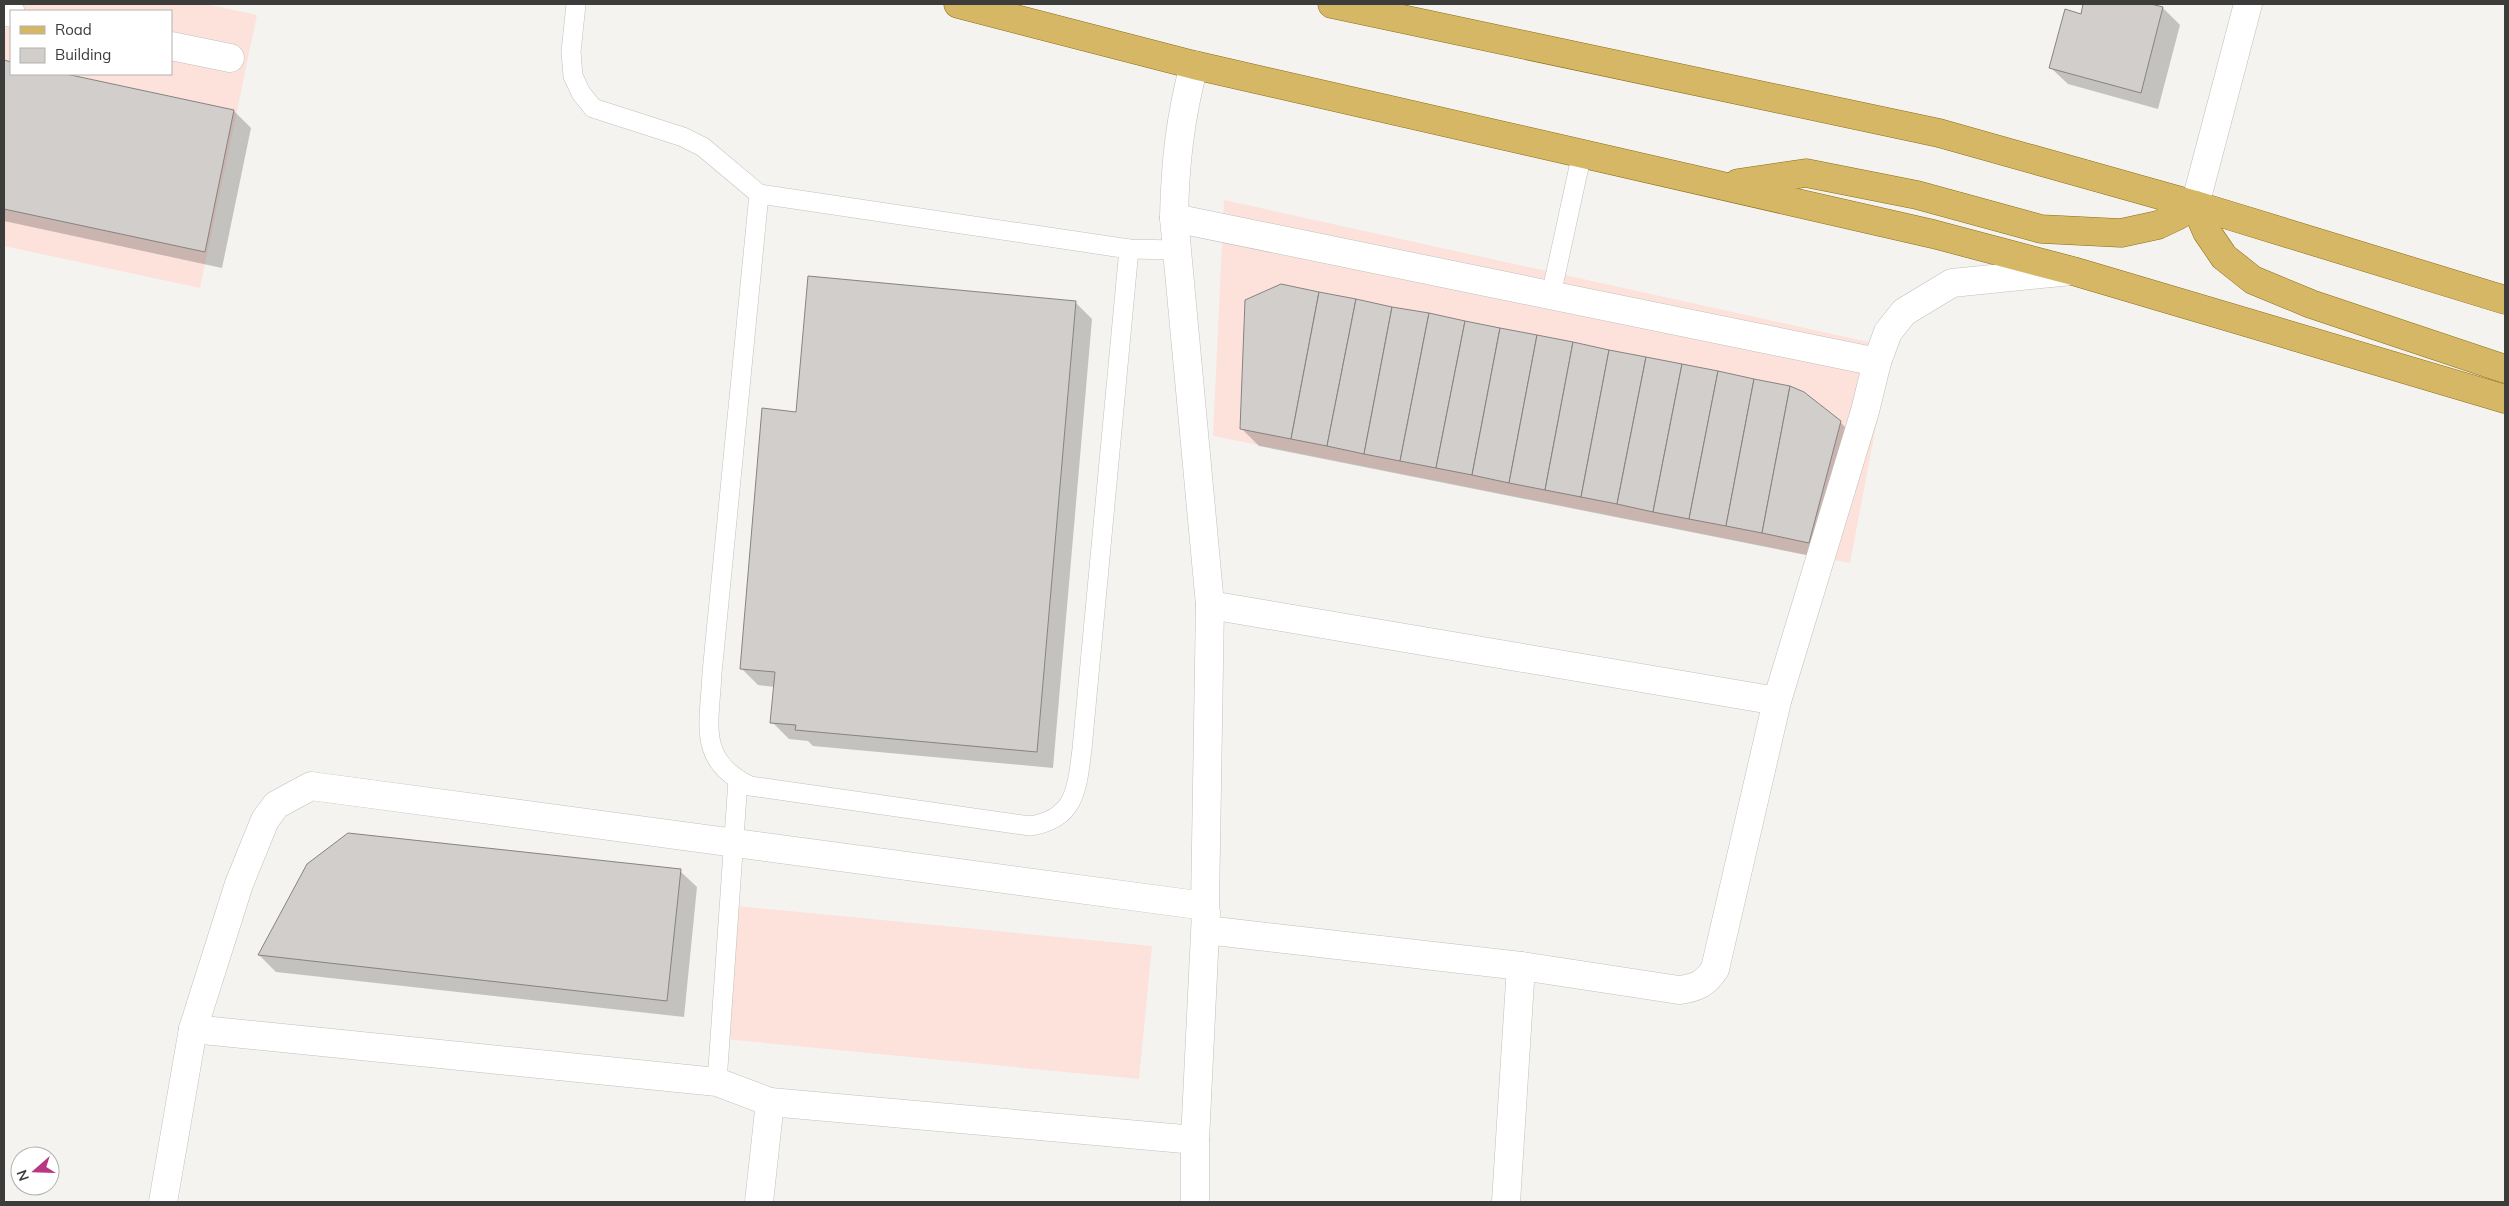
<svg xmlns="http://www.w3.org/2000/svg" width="2509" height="1206" font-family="Mulish,sans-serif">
<rect width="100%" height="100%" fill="#f4f3ef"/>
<g fill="#fce2db" fill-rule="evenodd">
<path d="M4,4h201l52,11 -57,273 -196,-42zM11,11h160v63h-160z"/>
<polygon points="1224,200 1891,347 1850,563 1213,436"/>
<polygon points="736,906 1152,946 1139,1079 724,1039"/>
</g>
<g fill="#0003">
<polygon points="2085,4 2150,4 2163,8 2180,25 2158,109 2068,84 2051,68 2082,15"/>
<polygon points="4,62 11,63 11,74 60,74 234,111 251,128 222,268 4,221"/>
<polygon points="1075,302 1092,319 1053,768 813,746 808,741 789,739 772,722 775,687 758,685 741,668 797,413"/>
<polygon points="1840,422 1857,439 1826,559 1259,446 1242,429"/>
<polygon points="680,871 697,887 684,1017 276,972 259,955"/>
</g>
<g fill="#d2cecc" stroke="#878381">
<polygon points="2083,4 2151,4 2163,7 2141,93 2049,68 2065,9 2081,14"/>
<polygon points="4,60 11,62 11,74 66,74 234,110 205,252 4,209"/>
<polygon points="808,276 1076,301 1037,752 795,730 796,725 770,723 775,672 740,669 762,408 796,412"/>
<polygon points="1281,284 1319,292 1291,439 1240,429 1245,300"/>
<polygon points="1319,292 1356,299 1327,446 1291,439"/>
<polygon points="1356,299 1392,307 1364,454 1327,446"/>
<polygon points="1392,307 1429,313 1400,461 1364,454"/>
<polygon points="1429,313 1465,321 1436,468 1400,461"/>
<polygon points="1465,321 1500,328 1472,475 1436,468"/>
<polygon points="1500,328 1537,335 1509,483 1472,475"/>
<polygon points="1537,335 1573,342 1545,490 1509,483"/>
<polygon points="1573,342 1609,350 1581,497 1545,490"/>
<polygon points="1609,350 1646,357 1617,504 1581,497"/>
<polygon points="1646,357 1682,364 1653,512 1617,504"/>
<polygon points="1682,364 1718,371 1689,519 1653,512"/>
<polygon points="1718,371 1754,379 1726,526 1689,519"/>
<polygon points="1754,379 1790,386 1762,533 1726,526"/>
<polygon points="1790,386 1804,392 1841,421 1809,543 1762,533"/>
<polygon points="348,833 681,869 667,1001 258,955 307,864"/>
</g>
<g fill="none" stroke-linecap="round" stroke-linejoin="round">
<defs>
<g id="service">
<polyline points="576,4 571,52 573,76 581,93 593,108 683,137 703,147 759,194 1129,249 1177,250"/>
<path d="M759,194l-47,479c-2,50 -16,87 38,113l280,40c46,-7 47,-38 52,-77l47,-500"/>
<polyline points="1551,295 1582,153"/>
<polyline points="717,1082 738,780"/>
</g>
<g id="minor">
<polyline points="4,12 11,13"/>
<polyline points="171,46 230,58"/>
<polyline points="1174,218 1877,362 1888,332 1904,312 1952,283 2071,271"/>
<polyline points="1210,605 1777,701"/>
<path d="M1206,930l315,36 158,24c17,-2 26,-6 36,-21l62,-268 88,-290 12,-49"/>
<polyline points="193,1029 717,1082 770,1102 1195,1140"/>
<path d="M163,1202l30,-173 46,-145 26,-64 11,-15 35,-19 894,120 5,-301 -36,-387c1,-55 6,-99 20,-153"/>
<polyline points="759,1202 770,1102"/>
<polyline points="1195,1202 1195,1140 1206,912"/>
<polyline points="1506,1202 1521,966"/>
</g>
<polyline id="secondary" points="2195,205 2248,4"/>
<g id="primary">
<polyline points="958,4 1194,65 1933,234 2073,271 2505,399"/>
<polyline points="1332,4 1939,133 2195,205 2505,300"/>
<polyline points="1738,183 1806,173 1917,195 2041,229 2121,233 2158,225 2177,216 2195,205"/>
<polyline points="2195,205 2207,232 2224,257 2253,280 2311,304 2505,369"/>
</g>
</defs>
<use href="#service" stroke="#c1c0bc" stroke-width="20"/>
<use href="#minor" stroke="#c1c0bc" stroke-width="29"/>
<use href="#secondary" stroke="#c1c0bc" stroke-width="29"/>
<use href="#primary" stroke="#8d6d14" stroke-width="29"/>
<use href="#service" stroke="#fff" stroke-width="19"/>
<use href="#minor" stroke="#fff" stroke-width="28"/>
<use href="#secondary" stroke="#fff" stroke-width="28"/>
<use href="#primary" stroke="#d5b766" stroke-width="28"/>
</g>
<rect width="2509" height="1206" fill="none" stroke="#3c3c3a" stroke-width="10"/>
<rect x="10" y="10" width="162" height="65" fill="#ffffff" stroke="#b1b1b0"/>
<rect x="20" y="26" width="25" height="8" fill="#d5b766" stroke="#b1b1b0"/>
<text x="55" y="35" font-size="15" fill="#3c3c3a">Road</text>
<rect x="20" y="48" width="25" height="15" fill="#d2cecc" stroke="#b1b1b0"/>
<text x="55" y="60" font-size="15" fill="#3c3c3a">Building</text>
<g transform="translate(35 1171) rotate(250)"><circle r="24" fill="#ffffff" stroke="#b1b1b0"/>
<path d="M0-4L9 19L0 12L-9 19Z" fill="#b73783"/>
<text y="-8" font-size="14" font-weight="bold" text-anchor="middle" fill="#3c3c3a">N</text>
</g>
</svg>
